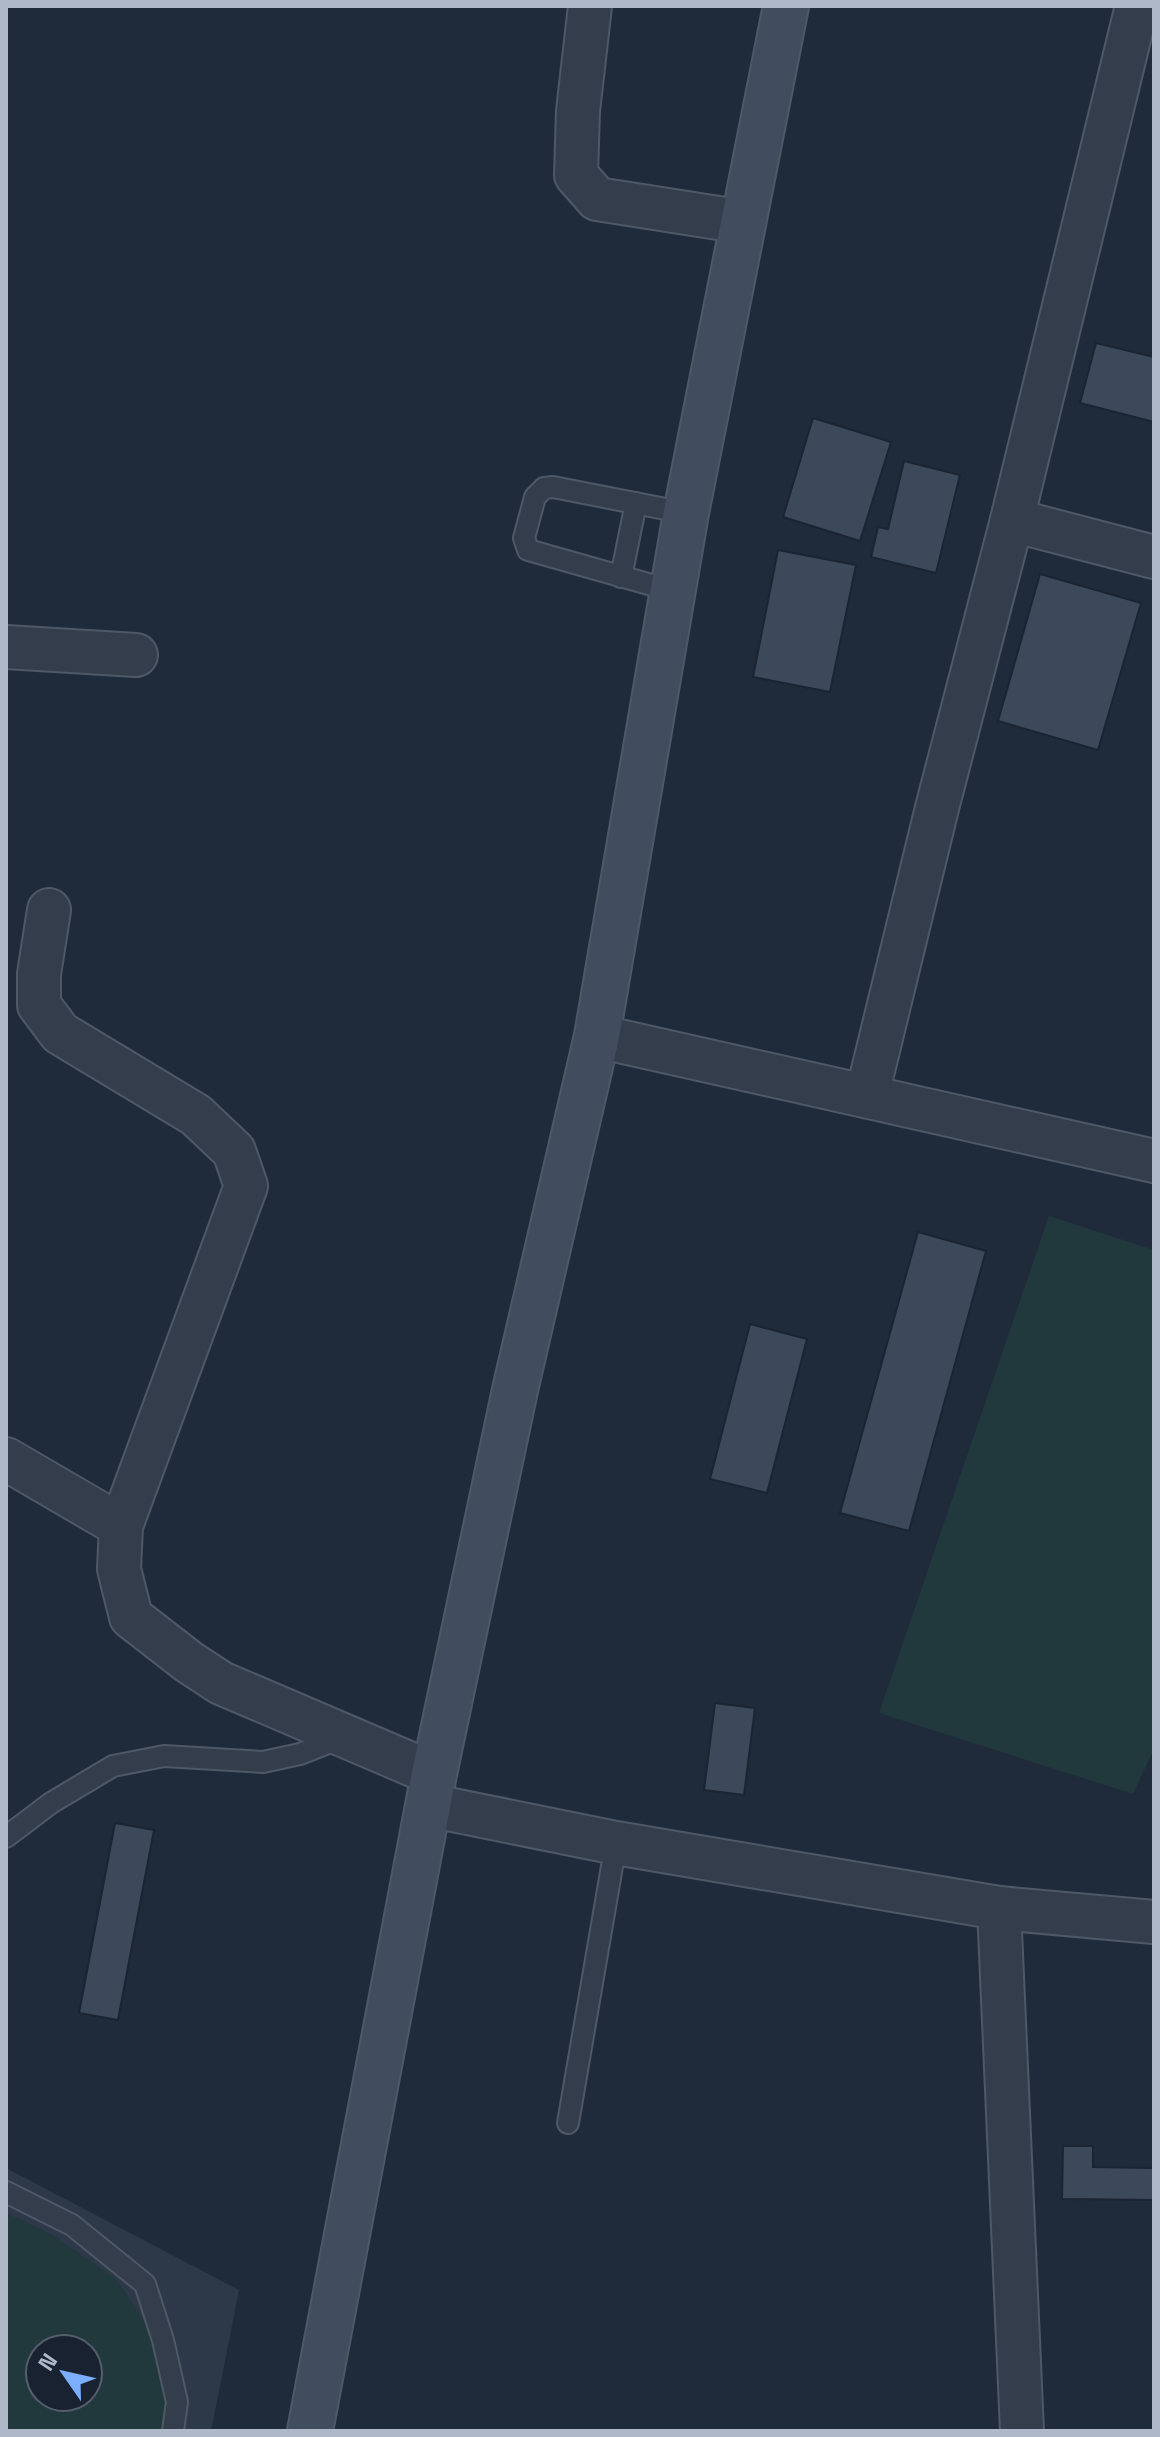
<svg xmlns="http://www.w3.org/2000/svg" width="1160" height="2437" font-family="'Space Grotesk',sans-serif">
<rect width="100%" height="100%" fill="#1f2b3b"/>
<path fill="#2d3848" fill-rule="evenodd" d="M6,2168l233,122 -28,141h-205zM40,2349h48v48h-48z"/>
<g fill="#21393c" fill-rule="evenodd">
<polygon points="1049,1216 1154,1250 1154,1749 1133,1794 879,1713"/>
<path d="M6,2213l47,22 64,45 34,52 19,71 -5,28h-159zM40,2349h48v48h-48z"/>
</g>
<g fill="#3b495b" stroke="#1b2432" stroke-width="2">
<polygon points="1096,343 1154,357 1154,422 1080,403"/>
<polygon points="813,418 891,442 860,541 783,517"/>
<polygon points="904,461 960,475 936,573 871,557 878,527 888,529"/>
<polygon points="778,550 856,565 830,692 753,677"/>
<polygon points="1040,574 1141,603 1098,750 998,721"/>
<polygon points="918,1232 986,1251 909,1531 840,1513"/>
<polygon points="750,1324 807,1339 767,1493 710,1479"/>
<polygon points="715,1703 755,1708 744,1795 704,1790"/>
<polygon points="115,1823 154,1830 118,2020 79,2013"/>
<polygon points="1063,2146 1093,2146 1093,2167 1154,2168 1154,2200 1062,2199"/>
</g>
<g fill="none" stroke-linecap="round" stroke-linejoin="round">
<defs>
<g id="lane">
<polyline points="621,577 636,503"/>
<polyline points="673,591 528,550 524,538 535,497 544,488 553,487 686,513"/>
<polyline points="6,1837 51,1803 113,1766 164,1756 263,1762 300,1754 343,1737"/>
<polyline points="568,2123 616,1843"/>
<polyline points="6,2192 72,2225 145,2284 163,2340 177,2402 173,2431"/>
</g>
<g id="street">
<polyline points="590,6 578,111 576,175 597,199 744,222"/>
<polyline points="1012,520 1154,557"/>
<polyline points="6,647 136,655"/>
<polyline points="49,910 39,974 39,1005 60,1033 196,1115 234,1151 246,1186 121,1526 119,1569 131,1617 189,1662 221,1683 434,1774"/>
<polyline points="597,1036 1154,1161"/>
<polyline points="867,1095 937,808 1012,520 1137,6"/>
<polyline points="6,1459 121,1526"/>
<polyline points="428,1805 616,1843 999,1908 1154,1922"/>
<polyline points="999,1908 1022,2431"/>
</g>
<polyline id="secondary" points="310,2431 434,1774 515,1390 597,1036 686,513 786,6"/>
</defs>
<use href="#lane" stroke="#4e5866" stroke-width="24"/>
<use href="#street" stroke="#4e5866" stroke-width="46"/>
<use href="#secondary" stroke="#4e5866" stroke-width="48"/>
<use href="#lane" stroke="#333d4b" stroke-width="20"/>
<use href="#street" stroke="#333d4b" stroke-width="42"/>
<use href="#secondary" stroke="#414c5f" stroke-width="44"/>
</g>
<rect width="1160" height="2437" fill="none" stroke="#aeb8c8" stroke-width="16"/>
<g transform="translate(64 2373) rotate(304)"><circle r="38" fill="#192230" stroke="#555e6d" stroke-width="2"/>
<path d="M0-6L14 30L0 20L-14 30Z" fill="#7caeff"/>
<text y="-12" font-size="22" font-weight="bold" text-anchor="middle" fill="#aeb8c8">N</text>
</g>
</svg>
